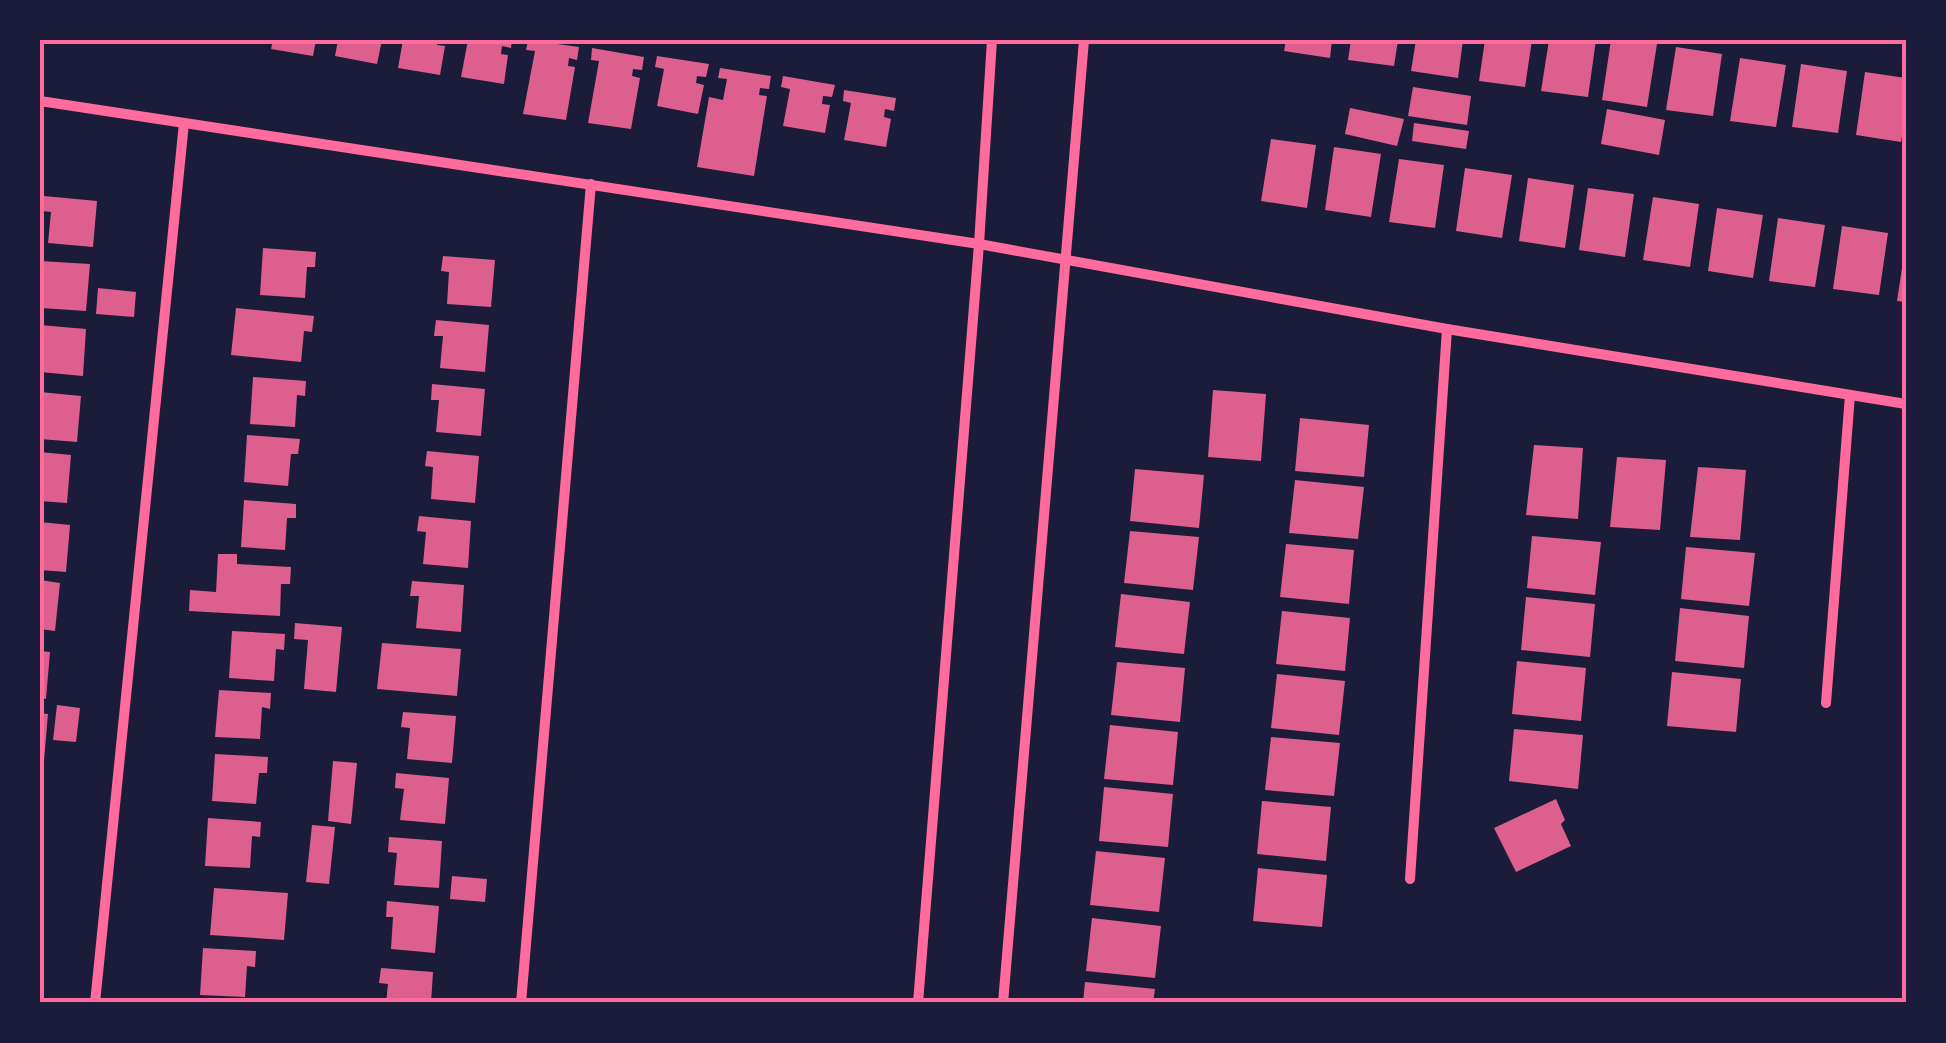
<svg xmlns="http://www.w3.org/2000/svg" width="1946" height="1043" font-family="'IBM Plex Sans',sans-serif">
<rect width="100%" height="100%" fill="#1b1b3a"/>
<g fill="#dd5f8e">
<polygon points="273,40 316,40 313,56 271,49"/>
<polygon points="338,40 382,40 377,64 335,56"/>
<polygon points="403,40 439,40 437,45 445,46 440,75 398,68"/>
<polygon points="468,40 512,40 511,48 502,46 501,54 508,55 504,84 461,77"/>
<polygon points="528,40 579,47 577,60 569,58 568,66 575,67 566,120 523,114 535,51 526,50"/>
<polygon points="1286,40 1332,40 1330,58 1284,51"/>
<polygon points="1351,40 1398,40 1394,66 1348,60"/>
<polygon points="1416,40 1463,40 1458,78 1411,71"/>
<polygon points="1485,40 1532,40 1525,87 1479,81"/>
<polygon points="1549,40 1596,40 1588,97 1541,91"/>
<polygon points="1611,40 1657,44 1647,107 1602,100"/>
<polygon points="1676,47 1722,54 1713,116 1666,110"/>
<polygon points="592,48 644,57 642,70 633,69 632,76 640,78 631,129 588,123 599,61 591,60"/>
<polygon points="657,56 709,64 706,77 697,76 696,83 704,85 698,114 657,106 664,69 655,67"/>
<polygon points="1740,58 1786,65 1776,127 1730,121"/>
<polygon points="1801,64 1847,71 1838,133 1792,127"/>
<polygon points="720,68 771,76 769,89 760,88 759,95 767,96 754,176 697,167 709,97 723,100 727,79 718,78"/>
<polygon points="1865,72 1906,78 1906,111 1901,142 1856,135"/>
<polygon points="783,76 835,85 832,97 823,96 822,104 830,105 825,133 783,126 790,89 781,87"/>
<polygon points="1413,87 1471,96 1467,125 1408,116"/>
<polygon points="844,90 896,98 894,111 885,109 884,117 891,119 886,147 844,140 851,103 843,101"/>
<polygon points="1350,108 1404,119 1397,146 1345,134"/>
<polygon points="1607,109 1665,120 1659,155 1601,144"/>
<polygon points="1414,123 1469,131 1466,149 1412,141"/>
<polygon points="1271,139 1316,145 1307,208 1261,201"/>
<polygon points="1334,147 1381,154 1371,217 1325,210"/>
<polygon points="1399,159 1444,165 1435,228 1389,222"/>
<polygon points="1465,168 1512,175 1502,238 1456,231"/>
<polygon points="1528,178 1574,185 1565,248 1519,241"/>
<polygon points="1588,188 1634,194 1625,257 1579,250"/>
<polygon points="44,196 97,201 93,247 48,243 51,212 42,211"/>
<polygon points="1653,197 1699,204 1690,267 1643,260"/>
<polygon points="1717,208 1763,215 1753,278 1708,271"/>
<polygon points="1778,218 1825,225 1815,287 1769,281"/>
<polygon points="1842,226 1888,233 1879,295 1833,289"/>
<polygon points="263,248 316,252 315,267 307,267 305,298 260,295"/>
<polygon points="1904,255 1906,255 1906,302 1897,301"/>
<polygon points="443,256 495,260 491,307 447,304 449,272 441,271"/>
<polygon points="40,261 90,264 86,311 41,308 44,276 40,276"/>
<polygon points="98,288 136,292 134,317 96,314"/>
<polygon points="236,308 314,316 312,332 304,331 301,362 231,355"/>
<polygon points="436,320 489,325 485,372 440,368 443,336 434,336"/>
<polygon points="40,325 86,329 83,376 40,372"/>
<polygon points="253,377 306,381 305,396 297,395 295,427 250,424"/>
<polygon points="432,384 485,389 481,436 436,432 439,400 431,400"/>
<polygon points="1213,390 1266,394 1261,461 1208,457"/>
<polygon points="40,392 81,396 77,442 40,439"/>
<polygon points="1300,418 1369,425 1364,477 1295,471"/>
<polygon points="247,435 300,439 298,454 291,454 288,486 244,482"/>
<polygon points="1534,445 1583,448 1578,519 1526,515"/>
<polygon points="427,451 479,456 475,503 431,499 433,467 425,466"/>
<polygon points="40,452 71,455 67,503 40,501"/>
<polygon points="1617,457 1666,460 1660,530 1610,527"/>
<polygon points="1698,467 1746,470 1740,540 1690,537"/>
<polygon points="1135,469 1204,475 1199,528 1130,521"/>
<polygon points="1295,480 1364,487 1358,539 1289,533"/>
<polygon points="244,500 296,504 296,518 287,518 285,550 241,547"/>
<polygon points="419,516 471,521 468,568 423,564 426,532 417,531"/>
<polygon points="40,522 70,525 66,572 40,570"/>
<polygon points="1130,531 1199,537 1193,590 1124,583"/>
<polygon points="1532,536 1601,542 1595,595 1527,588"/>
<polygon points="1286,544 1354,550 1349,604 1280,597"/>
<polygon points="1686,547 1755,553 1749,606 1681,599"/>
<polygon points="218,554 237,554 237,564 291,567 290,584 281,584 280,616 189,611 190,590 216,592"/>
<polygon points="40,580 60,583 55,631 40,629"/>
<polygon points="412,581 464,585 461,632 416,628 419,596 410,596"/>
<polygon points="1121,594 1190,602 1184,654 1115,647"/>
<polygon points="1526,597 1595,604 1590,657 1521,650"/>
<polygon points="1680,608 1749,616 1744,668 1675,661"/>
<polygon points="1282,611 1350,618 1345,671 1276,664"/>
<polygon points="295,623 342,627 336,692 304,689 308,640 294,639"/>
<polygon points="232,631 285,634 284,650 276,649 274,681 229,678"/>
<polygon points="382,643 461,649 457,696 377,689"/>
<polygon points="40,651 50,652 46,699 40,698"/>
<polygon points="1517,661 1586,668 1581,721 1512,714"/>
<polygon points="1117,662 1185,668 1180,722 1111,715"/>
<polygon points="1672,672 1741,679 1736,732 1667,726"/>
<polygon points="1277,674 1345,681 1339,735 1271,728"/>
<polygon points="219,690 271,693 270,709 262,707 260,739 215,737"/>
<polygon points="57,705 80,708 76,742 53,740"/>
<polygon points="403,712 456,716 452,763 407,759 410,728 401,727"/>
<polygon points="40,713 48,714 44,761 40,760"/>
<polygon points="1110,725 1178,732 1173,785 1104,779"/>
<polygon points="1514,729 1583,735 1578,789 1509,781"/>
<polygon points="1271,737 1340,743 1334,796 1265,790"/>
<polygon points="215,754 268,757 267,773 259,773 256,804 212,801"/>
<polygon points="333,761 357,763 351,824 328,821"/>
<polygon points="396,773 449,778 445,824 400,820 404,789 395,788"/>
<polygon points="1104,787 1173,794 1168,847 1099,841"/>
<polygon points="1556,799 1565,820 1561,824 1571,846 1516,872 1494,828"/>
<polygon points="1262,801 1331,807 1326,861 1257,854"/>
<polygon points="208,818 261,822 260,837 252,836 250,868 205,866"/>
<polygon points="312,825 335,827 329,884 306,882"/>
<polygon points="389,837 442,841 439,888 394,885 397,853 388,852"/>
<polygon points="1096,851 1165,858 1159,912 1090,905"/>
<polygon points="1258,868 1327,875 1322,927 1253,921"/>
<polygon points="452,876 487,879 485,902 450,899"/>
<polygon points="214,888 288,893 284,940 210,935"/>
<polygon points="387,901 439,906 435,953 391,949 393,917 386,917"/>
<polygon points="1092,918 1161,926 1155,978 1086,971"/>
<polygon points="203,948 256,951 255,967 247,966 245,997 200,995"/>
<polygon points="381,968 433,972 431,1003 386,1003 388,984 379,983"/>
<polygon points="1085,982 1155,989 1153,1003 1083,1003"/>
</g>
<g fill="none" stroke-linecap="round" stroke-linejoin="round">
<g stroke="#ff6b9d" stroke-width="10">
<polyline points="40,101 979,244 1447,329 1906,404"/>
<polyline points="1826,703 1850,395"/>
<polyline points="1410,879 1447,329"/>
<polyline points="95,1003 184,123"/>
<polyline points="521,1003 591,184"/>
<polyline points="918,1003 979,244 992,40"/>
<polyline points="1003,1003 1084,40"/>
</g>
</g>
<rect width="1946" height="1043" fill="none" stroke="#1b1b3a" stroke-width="85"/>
<rect x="42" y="42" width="1862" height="958" fill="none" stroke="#ff6b9d" stroke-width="4"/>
</svg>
